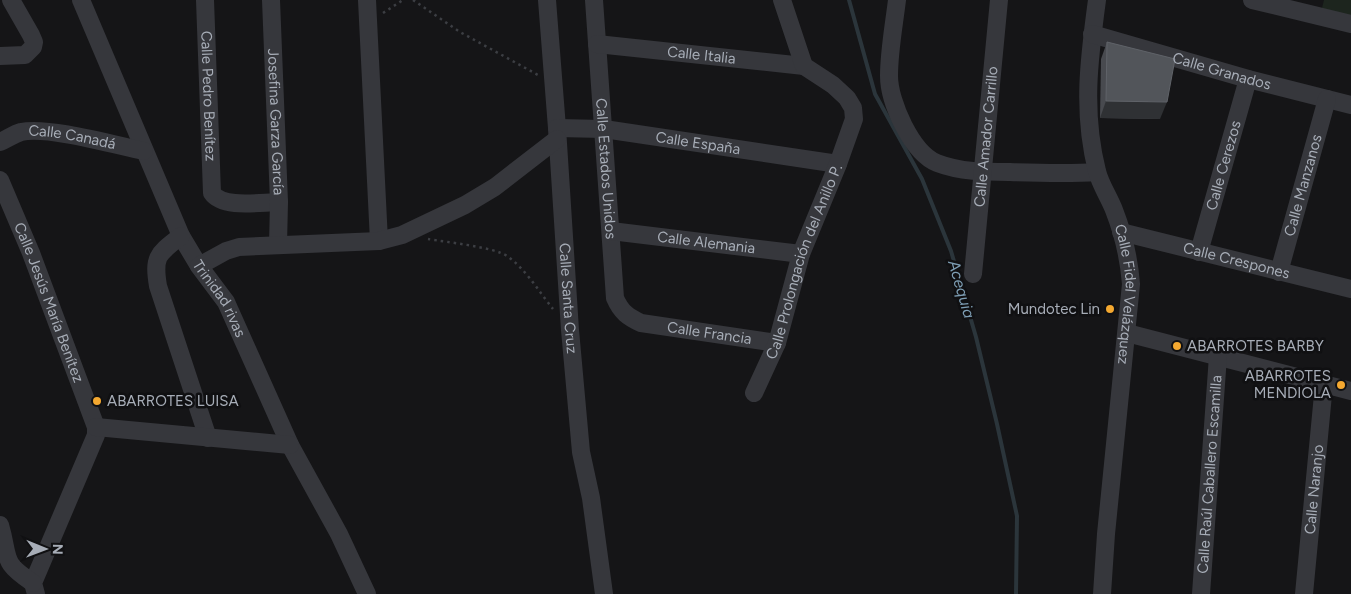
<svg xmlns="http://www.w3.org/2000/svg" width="1351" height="594" font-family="Figtree,sans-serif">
<rect width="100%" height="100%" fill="#151517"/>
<polygon fill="#1d251e" points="1324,0 1351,0 1351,17 1321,12"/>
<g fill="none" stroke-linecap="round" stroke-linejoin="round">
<polyline stroke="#2b353b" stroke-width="4" points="849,0 875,94 922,179 951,251 976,337 997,424 1017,516 1016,594"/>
<g stroke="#3c3e43" stroke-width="2.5" stroke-dasharray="2.5 4" stroke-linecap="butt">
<polyline points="413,0 460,32 538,75"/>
<polyline points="383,13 403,0"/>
<path d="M428,239c17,3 66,8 79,17 19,13 32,36 46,53"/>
</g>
<g stroke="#36373c" stroke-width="18">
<path id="s1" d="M81,0l100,236 18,30 27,36 64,143 49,89 28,60"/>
<path id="s2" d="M205,0l7,193c11,16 49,9 67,9"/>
<path id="s3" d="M271,0l8,202 -1,43"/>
<polyline points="367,0 379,241"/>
<path id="s4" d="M547,0l10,128 13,202 11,122 10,46 13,96"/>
<path id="s5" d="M594,0l21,298c6,14 13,19 26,25l136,20"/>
<path d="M897,0c-3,25 -8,51 -8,76 0,26 23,77 48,87 23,9 49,9 72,9 30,1 59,2 88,0"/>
<path id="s6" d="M1097,0c-8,59 -15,112 0,171 3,13 12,26 17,39 9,23 15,49 17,74l-25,250 -4,60"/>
<polyline points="1252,0 1351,24"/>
<path id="s7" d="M1092,34l156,45 103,26"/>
<path id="s8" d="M597,44l207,22"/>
<polyline points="0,56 25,55 33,47 34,42 31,35 11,0"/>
<path id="s9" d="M557,128l47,1 234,35"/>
<path id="s10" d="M0,142c7,-3 14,-8 21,-10 27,-6 94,13 123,19"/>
<path id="s11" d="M0,180l31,73 65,174v8l-63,148 3,11"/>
<path id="s12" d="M611,231l190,23"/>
<path id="s13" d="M1121,232l230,57"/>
<path d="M181,236c-23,18 -28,20 -23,50l50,152"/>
<path id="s14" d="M1199,252l49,-173"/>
<polyline points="199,266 226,251 239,247 379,241 402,235 465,205 495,187 557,139"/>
<path id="s15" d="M1279,272l48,-173"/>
<path id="s16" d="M973,274l26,-274"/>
<polyline points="1127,333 1351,391"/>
<path id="s17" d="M754,393l23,-50 24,-89 37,-90 16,-45 -1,-11 -6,-10 -14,-13 -29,-19 -22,-66"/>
<polyline points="96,427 290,445"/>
<path d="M0,525c10,34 0,36 33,58"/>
<path id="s18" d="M1201,594l17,-238"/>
<path id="s19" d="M1304,594l20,-210"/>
</g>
</g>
<polygon fill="#484a4f" points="1107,42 1160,119 1100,118 1101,59"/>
<polygon fill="#2f3134" points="1106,101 1167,102 1160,119 1100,118"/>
<polygon fill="#52555a" stroke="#606369" points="1107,42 1175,59 1167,102 1106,101"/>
<g fill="#f4a830" stroke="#101012" stroke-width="2">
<circle cx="1110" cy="309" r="5"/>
<circle cx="1177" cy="346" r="5"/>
<circle cx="1341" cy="385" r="5"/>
<circle cx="97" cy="401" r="5"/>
</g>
<g text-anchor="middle" stroke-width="5" stroke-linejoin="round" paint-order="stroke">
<g font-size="15" fill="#a7adb7" stroke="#101012">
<text dy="5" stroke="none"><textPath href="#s8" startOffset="105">Calle Italia</textPath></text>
<text dy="5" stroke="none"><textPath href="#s7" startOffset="135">Calle Granados</textPath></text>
<text dy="5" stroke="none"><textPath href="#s2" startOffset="96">Calle Pedro Benítez</textPath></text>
<text dy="5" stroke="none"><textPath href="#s3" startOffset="122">Josefina Garza García</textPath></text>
<text dy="5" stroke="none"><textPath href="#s16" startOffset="138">Calle Amador Carrillo</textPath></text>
<text dy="5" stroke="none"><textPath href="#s10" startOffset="75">Calle Canadá</textPath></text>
<text dy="5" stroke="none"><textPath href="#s9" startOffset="142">Calle España</textPath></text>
<text dy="5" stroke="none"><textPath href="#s14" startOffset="90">Calle Cerezos</textPath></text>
<text dy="5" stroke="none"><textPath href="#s5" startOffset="169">Calle Estados Unidos</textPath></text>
<text dy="5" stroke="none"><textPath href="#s15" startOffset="90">Calle Manzanos</textPath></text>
<text dy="5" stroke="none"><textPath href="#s12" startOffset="96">Calle Alemania</textPath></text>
<text dy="5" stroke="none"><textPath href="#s17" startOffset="141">Calle Prolongación del Anillo P.</textPath></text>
<text dy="5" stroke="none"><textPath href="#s13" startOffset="119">Calle Crespones</textPath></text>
<text dy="5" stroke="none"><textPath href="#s6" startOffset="301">Calle Fidel Velázquez</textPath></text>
<text dy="5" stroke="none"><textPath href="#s4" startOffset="299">Calle Santa Cruz</textPath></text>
<text dy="5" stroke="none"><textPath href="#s1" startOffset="330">Trinidad rivas</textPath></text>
<text dy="5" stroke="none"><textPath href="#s11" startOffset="132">Calle Jesús María Benítez</textPath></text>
<text dy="5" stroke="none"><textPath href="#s5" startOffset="405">Calle Francia</textPath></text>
<text dy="5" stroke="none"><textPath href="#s18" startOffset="120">Calle Raúl Caballero Escamilla</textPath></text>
<text dy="5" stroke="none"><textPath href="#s19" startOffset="105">Calle Naranjo</textPath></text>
</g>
<g font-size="15" fill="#a7adb7" stroke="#101012" text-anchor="end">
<text x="1100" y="314">Mundotec Lin</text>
<text x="1187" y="351" text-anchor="start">ABARROTES BARBY</text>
<text x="1331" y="381">ABARROTES<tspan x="1331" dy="17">MENDIOLA</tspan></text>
<text x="107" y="406" text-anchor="start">ABARROTES LUISA</text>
</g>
<g font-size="16" font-style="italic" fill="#7d9db3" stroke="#101012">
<text transform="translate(962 289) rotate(74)" y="6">Acequia</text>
</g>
</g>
<g transform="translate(45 549) rotate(91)" stroke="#101012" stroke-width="4" paint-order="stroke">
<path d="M0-4L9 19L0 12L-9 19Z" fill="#a7adb7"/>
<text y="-8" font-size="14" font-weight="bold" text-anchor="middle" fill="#a7adb7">N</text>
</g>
</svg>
